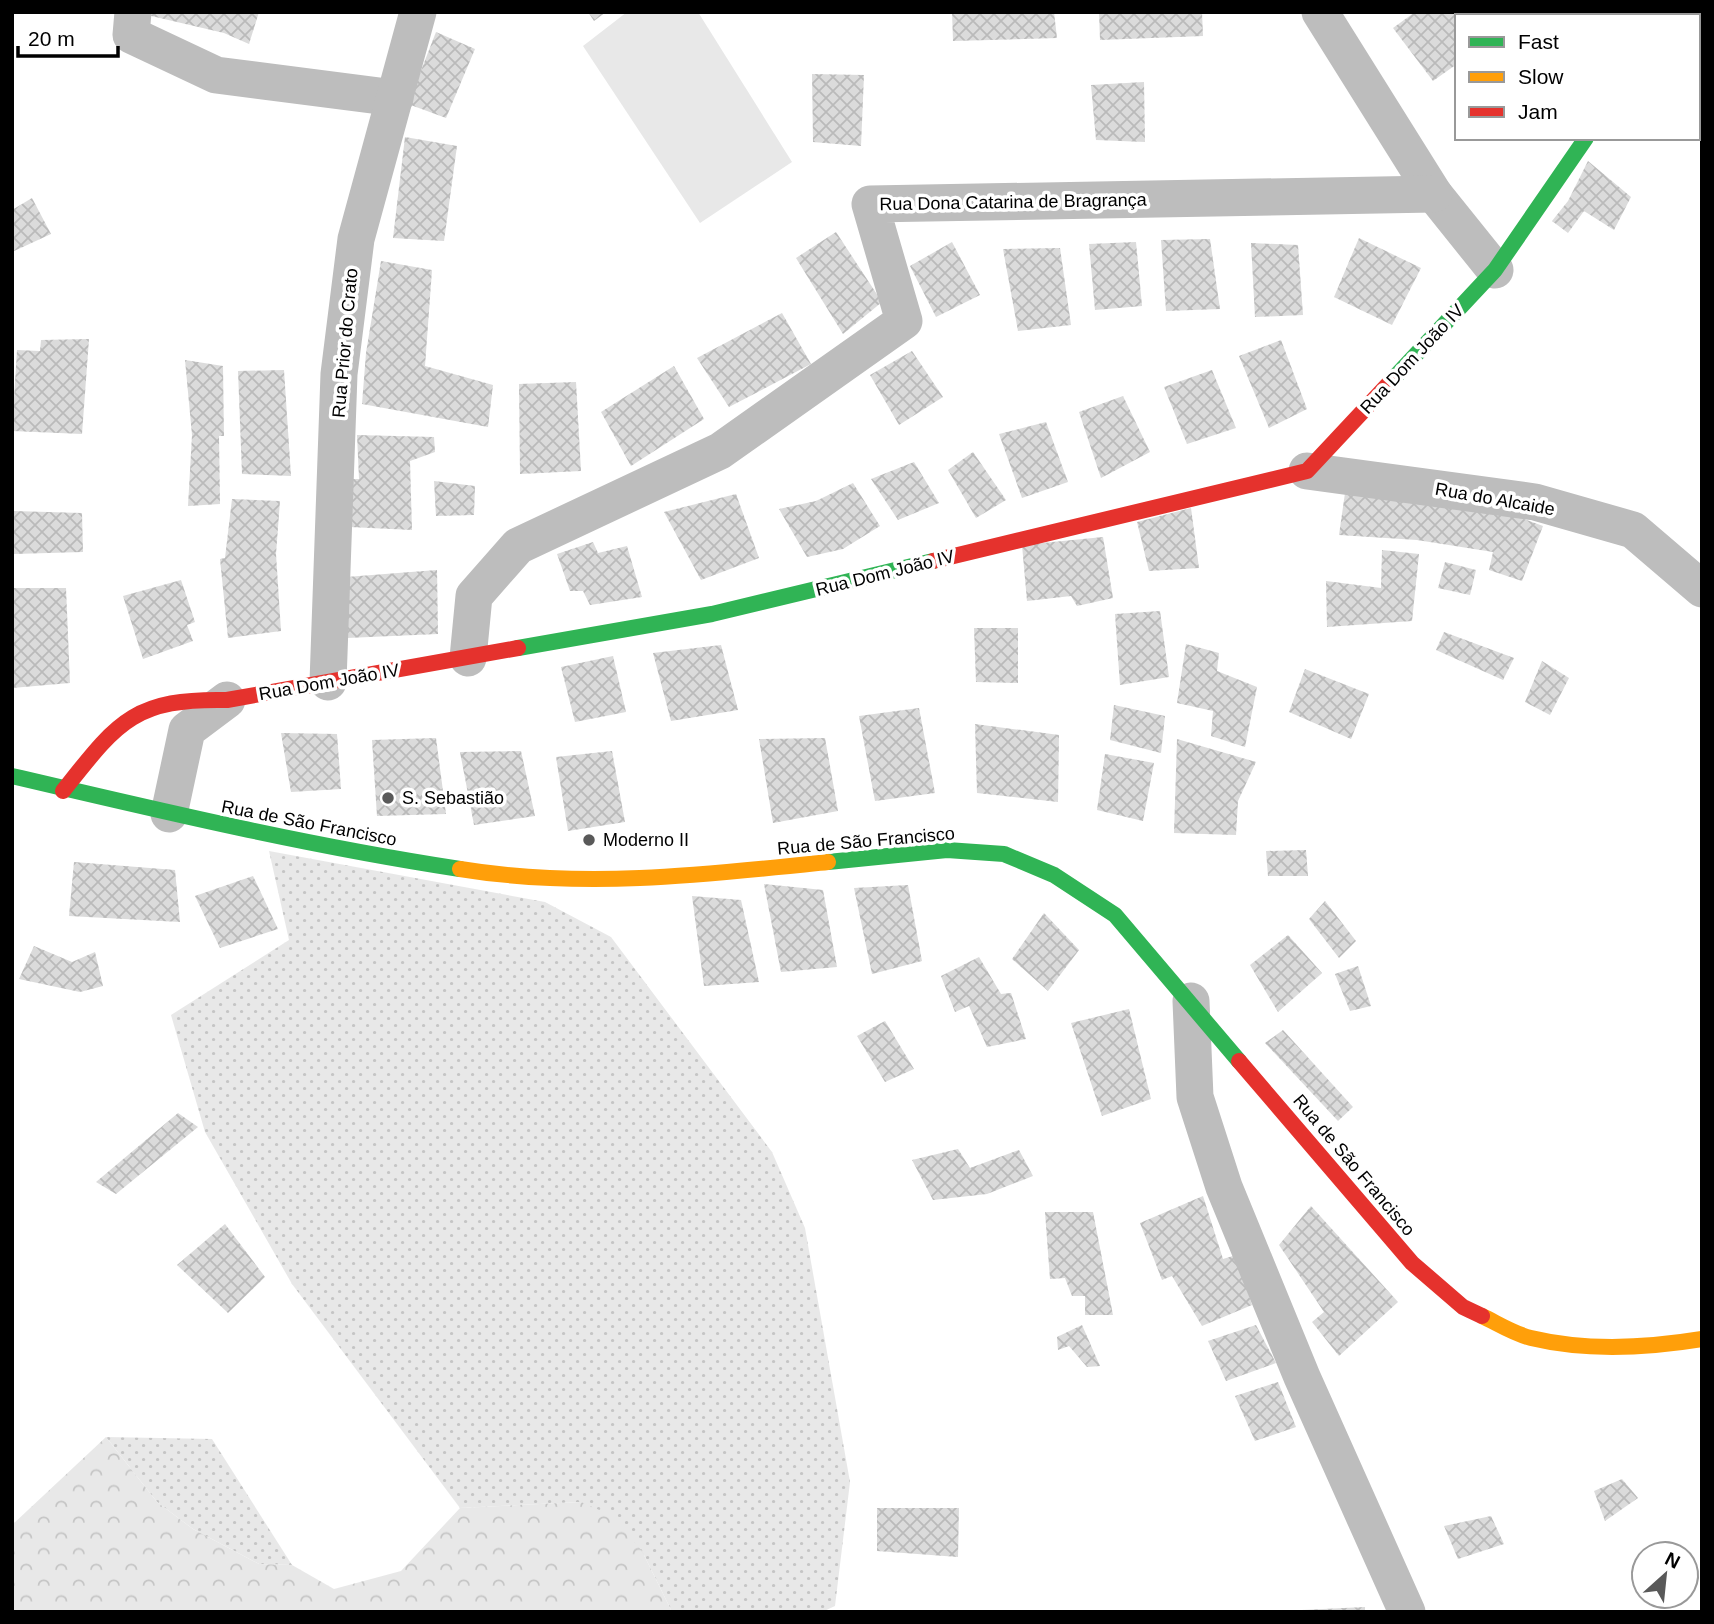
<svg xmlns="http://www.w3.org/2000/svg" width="1714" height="1624" font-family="Helvetica,sans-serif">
<defs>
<pattern id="grass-dots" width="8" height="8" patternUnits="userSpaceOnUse" patternTransform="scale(1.75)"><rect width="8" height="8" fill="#e8e8e8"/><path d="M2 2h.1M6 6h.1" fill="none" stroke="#c5c5c5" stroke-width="1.8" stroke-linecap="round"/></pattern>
<pattern id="forest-crowns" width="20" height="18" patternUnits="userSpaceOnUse" patternTransform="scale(1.75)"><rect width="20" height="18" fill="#e8e8e8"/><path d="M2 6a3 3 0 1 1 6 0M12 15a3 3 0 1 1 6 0" fill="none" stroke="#c5c5c5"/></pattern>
<pattern id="building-cross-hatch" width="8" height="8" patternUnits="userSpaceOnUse" patternTransform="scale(1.75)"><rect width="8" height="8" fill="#dbdbdb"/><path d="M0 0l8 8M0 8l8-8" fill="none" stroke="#bababa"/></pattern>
</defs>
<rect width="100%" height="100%" fill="#fff"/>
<g fill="url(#grass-dots)">
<polygon points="269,851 545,902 611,937 772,1152 805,1228 850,1482 835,1606 822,1612 672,1612 642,1551 581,1502 460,1508 292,1284 205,1132 171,1015 289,940"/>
<polygon points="106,1437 212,1439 292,1565 259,1564 193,1529 157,1502"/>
</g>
<polygon fill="url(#forest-crowns)" points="106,1437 157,1502 193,1529 259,1564 292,1565 334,1589 401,1571 460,1508 581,1502 613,1516 642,1551 672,1612 12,1612 12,1525"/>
<polygon fill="#e8e8e8" points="627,12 698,12 792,162 700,223 583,46"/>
<g fill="url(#building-cross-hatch)">
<polygon points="148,12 259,12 249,44 224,33 147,15"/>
<polygon points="588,12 606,12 594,21"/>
<polygon points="952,12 1054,12 1057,38 953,41"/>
<polygon points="1099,12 1202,12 1203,36 1100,40"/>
<polygon points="1415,12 1464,12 1466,16 1457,16 1457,64 1433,81 1393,28"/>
<polygon points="1473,12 1490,12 1493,16 1469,16"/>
<polygon points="1576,12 1612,12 1610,16 1581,16"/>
<polygon points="436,32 475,49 446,118 408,104"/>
<polygon points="812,74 864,75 861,146 813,142"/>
<polygon points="1144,82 1145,142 1096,140 1091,85"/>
<polygon points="405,137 457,146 444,241 393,238"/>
<polygon points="1588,161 1631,197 1614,230 1584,211 1568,233 1552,221 1568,201"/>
<polygon points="32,198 51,234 12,252 12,210"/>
<polygon points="836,232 882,302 843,334 796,258"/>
<polygon points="1359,238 1421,268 1392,325 1334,297"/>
<polygon points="1210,239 1220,309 1166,311 1161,240"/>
<polygon points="952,242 980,295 936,317 910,266"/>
<polygon points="1136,242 1142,306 1095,310 1089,244"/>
<polygon points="1251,243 1298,245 1303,315 1255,317"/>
<polygon points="1060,248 1071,325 1018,331 1003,249"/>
<polygon points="381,261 432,270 425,366 493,385 488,427 362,404 366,353"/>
<polygon points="782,313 811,364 729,407 697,358"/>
<polygon points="89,339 82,434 12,431 17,350 40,351 41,340"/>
<polygon points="1281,340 1307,409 1269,428 1239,356"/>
<polygon points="912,351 943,397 899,425 870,375"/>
<polygon points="185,360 223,366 224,436 219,436 220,504 188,506 192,435"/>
<polygon points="674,366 704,419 631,466 601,412"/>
<polygon points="284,370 291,476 242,474 238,371"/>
<polygon points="1212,370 1236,428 1187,444 1164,387"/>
<polygon points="576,382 581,471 520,474 519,384"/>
<polygon points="1123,396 1150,452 1101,478 1079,412"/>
<polygon points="1046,422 1068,482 1022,498 999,434"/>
<polygon points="357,435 434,437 435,452 410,461 412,530 350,527 349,479 359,479"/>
<polygon points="973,452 1006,500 976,518 948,470"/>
<polygon points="914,462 939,503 898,520 871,479"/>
<polygon points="434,481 475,486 474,515 436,516"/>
<polygon points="853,483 880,526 843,549 807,557 779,509 816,501"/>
<polygon points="1345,493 1508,513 1543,526 1522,581 1489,570 1493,552 1417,540 1339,535"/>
<polygon points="736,494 759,558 701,580 664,512"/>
<polygon points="232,499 280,501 276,554 281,631 228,638 220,559 225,558"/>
<polygon points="1191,508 1199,568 1149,571 1137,522"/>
<polygon points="14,511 82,513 83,552 14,554"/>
<polygon points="1103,537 1113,598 1077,606 1071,596 1027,601 1022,545"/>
<polygon points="593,542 598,553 627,546 642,597 590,605 583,591 570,591 557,554"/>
<polygon points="1382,550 1419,554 1412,621 1327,627 1326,581 1381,588"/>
<polygon points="1445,562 1476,570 1470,595 1438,588"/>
<polygon points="437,570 438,634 347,638 346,577"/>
<polygon points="181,580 195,622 187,625 193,641 143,659 123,596"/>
<polygon points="12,588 66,588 70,683 12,688"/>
<polygon points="1160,611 1169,677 1120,685 1115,614"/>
<polygon points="974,628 1018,628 1018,683 976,682"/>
<polygon points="1444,632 1514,658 1503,680 1436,650"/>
<polygon points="1186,644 1219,653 1217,671 1257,687 1245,747 1211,736 1213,711 1177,703"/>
<polygon points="721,645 738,710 671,721 653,653"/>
<polygon points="613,656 626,712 575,722 561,667"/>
<polygon points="1542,661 1569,678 1550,715 1525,702"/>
<polygon points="1305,669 1369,694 1351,739 1289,712"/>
<polygon points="1114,705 1165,716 1161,753 1110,740"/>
<polygon points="919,708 935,793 875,801 859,716"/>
<polygon points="975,724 1059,735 1058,802 977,793"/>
<polygon points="281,733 337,734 341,789 291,792"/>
<polygon points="436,738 446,814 377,816 372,740"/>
<polygon points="825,738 838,811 773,823 759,739"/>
<polygon points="1177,739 1256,762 1238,801 1236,835 1174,833"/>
<polygon points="521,751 535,816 474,825 460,752"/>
<polygon points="612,751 625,822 568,831 556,757"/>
<polygon points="1105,754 1154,763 1143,821 1097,810"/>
<polygon points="1306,850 1308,876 1268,876 1266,851"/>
<polygon points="74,862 175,870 180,922 69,916"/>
<polygon points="253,876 278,929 220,948 195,896"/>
<polygon points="764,884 823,890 837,967 781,972"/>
<polygon points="908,885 922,961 872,974 854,888"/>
<polygon points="692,896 741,900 759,982 704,986"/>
<polygon points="1325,901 1356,941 1339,958 1309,919"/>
<polygon points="1044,913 1079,950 1048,991 1012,959"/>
<polygon points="1288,935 1322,973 1278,1012 1250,965"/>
<polygon points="34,946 72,962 95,952 103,986 80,992 19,979"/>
<polygon points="979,957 1001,994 1011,993 1026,1039 987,1047 969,1006 955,1012 941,976"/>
<polygon points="1358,966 1371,1006 1350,1011 1335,974"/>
<polygon points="1129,1009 1151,1099 1102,1116 1071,1023"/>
<polygon points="885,1021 914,1069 885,1082 857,1036"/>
<polygon points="1283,1030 1353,1107 1338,1121 1265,1043"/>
<polygon points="178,1113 198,1127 116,1194 96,1182"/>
<polygon points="958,1149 970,1168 1019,1150 1033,1176 987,1194 933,1200 912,1160"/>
<polygon points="1203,1196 1223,1259 1236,1255 1252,1305 1202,1326 1172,1276 1162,1280 1140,1223"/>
<polygon points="1311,1206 1398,1302 1339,1356 1312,1322 1324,1312 1279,1245"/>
<polygon points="1045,1212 1093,1212 1113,1315 1085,1315 1085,1296 1072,1296 1065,1278 1050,1279"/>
<polygon points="225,1224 265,1277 228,1313 177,1265"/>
<polygon points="1082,1325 1100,1366 1087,1367 1069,1346 1058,1350 1057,1337"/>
<polygon points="1256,1325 1276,1363 1226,1381 1208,1341"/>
<polygon points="1278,1382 1296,1427 1255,1441 1235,1396"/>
<polygon points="1622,1479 1638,1498 1605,1521 1594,1491"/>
<polygon points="877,1508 959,1508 958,1557 877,1551"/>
<polygon points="1491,1516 1504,1544 1458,1559 1444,1526"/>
<polygon points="1365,1607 1365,1612 1303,1612 1302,1610"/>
</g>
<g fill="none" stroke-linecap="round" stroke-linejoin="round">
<g stroke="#bdbdbd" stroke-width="37">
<polyline points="133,12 131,35 216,75 395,98"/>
<polyline points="1320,12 1434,194 1495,270"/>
<polyline points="1671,16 1673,12"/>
<polyline points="1307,471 1535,502 1633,530 1702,589"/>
<polyline points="468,658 474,596 518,546 720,451 904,321 870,204 1434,194"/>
<polyline points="328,682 339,374 356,239 418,12"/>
<polyline points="169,814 187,730 227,700"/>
<polyline points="1191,1001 1195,1097 1224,1187 1302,1377 1407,1612"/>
</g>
<g stroke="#30b455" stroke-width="16">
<polyline points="1394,378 1495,270 1586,138"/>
<polyline points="518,648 712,614 933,561"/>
<path d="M12,776c149,35 297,70 448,93"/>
<polyline points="828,862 947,850 1004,854 1054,875 1115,915 1239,1061"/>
</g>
<g stroke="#ff9f0a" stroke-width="16">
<path d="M460,869c122,20 246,6 368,-7"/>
<path d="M1482,1316c15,7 32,18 49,22 54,13 116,10 171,1"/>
</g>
<g stroke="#e5322d" stroke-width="16">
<polyline points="933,561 1307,471 1394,378"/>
<path d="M63,791c54,-68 70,-93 164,-91l291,-52"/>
<polyline points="1239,1061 1412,1263 1463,1307 1482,1316"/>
</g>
</g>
<g fill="#595959" stroke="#fff" stroke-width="2.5">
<circle cx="388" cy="798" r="7"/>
<circle cx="589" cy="840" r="7"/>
</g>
<g text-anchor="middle" stroke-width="7" stroke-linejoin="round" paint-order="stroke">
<g font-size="18" fill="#000" stroke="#fff">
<text transform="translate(1013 202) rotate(-1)" y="6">Rua Dona Catarina de Bragrança</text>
<text transform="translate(345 343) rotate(-85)" y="6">Rua Prior do Crato</text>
<text transform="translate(1412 359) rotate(-47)" y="6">Rua Dom João IV</text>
<text transform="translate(1495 499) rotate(10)" y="6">Rua do Alcaide</text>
<text transform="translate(885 573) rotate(-14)" y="6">Rua Dom João IV</text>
<text transform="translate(329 682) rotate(-10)" y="6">Rua Dom João IV</text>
<text transform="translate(309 823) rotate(11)" y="6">Rua de São Francisco</text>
<text transform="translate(866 841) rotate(-5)" y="6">Rua de São Francisco</text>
<text transform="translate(1354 1165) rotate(50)" y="6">Rua de São Francisco</text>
</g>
<g font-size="18" fill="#000" stroke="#fff" text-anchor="start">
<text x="402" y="804">S. Sebastião</text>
<text x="603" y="846">Moderno II</text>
</g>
</g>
<rect width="1714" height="1624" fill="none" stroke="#000000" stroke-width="28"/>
<rect x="1455" y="14" width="245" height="126" fill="#ffffff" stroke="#999999" stroke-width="2"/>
<rect x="1469" y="37" width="35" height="10" fill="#30b455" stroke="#999999" stroke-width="2"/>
<text x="1518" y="49" font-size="21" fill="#000000">Fast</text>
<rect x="1469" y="72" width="35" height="10" fill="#ff9f0a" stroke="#999999" stroke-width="2"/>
<text x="1518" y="84" font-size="21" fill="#000000">Slow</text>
<rect x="1469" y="107" width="35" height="10" fill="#e5322d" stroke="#999999" stroke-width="2"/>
<text x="1518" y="119" font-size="21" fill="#000000">Jam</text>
<g transform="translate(1665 1575) rotate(27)"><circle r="33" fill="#ffffff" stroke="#999999" stroke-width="2"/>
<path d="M0-5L12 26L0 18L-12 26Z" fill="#595959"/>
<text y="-10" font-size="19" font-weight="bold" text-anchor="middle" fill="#000000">N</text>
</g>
<path d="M18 46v10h100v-10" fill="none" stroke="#000000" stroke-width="3.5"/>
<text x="28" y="46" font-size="21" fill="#000000" stroke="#ffffff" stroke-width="5" paint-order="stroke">20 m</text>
</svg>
